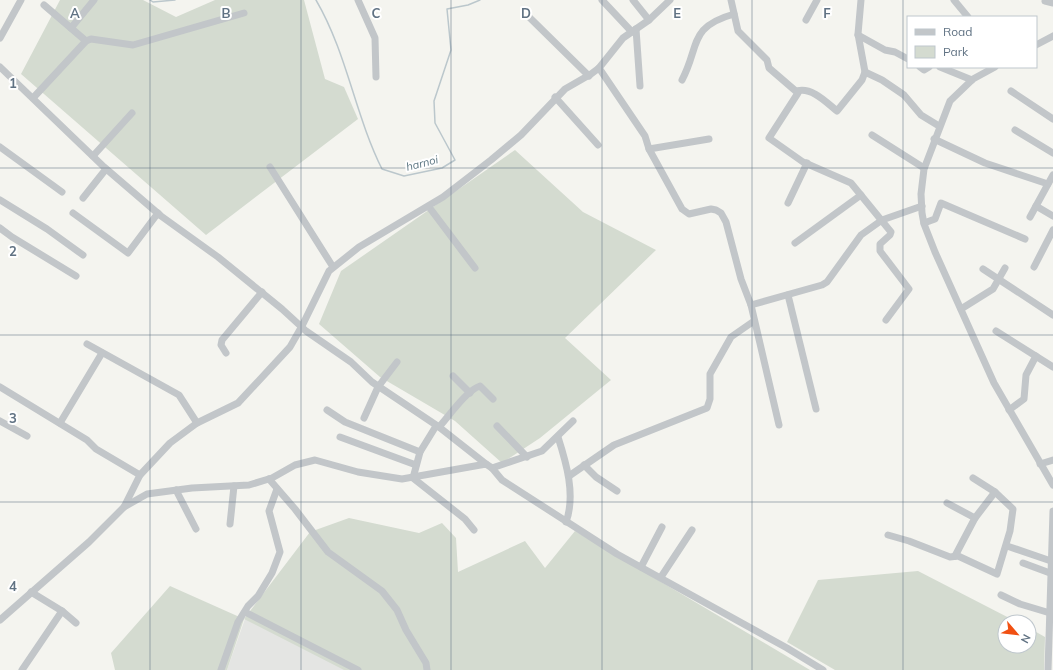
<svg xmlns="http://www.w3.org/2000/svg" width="1053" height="670" font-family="Mulish,sans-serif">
<rect width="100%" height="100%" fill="#f4f4ef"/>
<polygon fill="#e4e5e3" points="246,616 352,670 227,670"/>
<g fill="#d4dbd0">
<polygon points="60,0 143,0 176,17 215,0 304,0 325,79 344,87 358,119 206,235 21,74"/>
<polygon points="515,150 583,212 656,250 565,338 611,380 540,438 502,463 455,421 380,377 319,324 341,271"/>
<polygon points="349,518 419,533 442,523 456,538 458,572 525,541 545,568 575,531 810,670 344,670 244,619 227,670 115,670 111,653 170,586 244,619 310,532"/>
<polygon points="918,571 1017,622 1005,622 1005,646 1029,646 1029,628 1045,637 1044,670 835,670 787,642 818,580"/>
</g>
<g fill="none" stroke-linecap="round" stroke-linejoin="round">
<g stroke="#bbc7cc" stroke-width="1.5">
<polyline points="150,0 153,2 175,0"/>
<path d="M316,0c31,53 39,115 66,169l22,7 38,-8 13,-8 -20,-37 -1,-22 17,-51 -4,-41 21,-4 12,-5"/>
</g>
<g stroke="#c2c6c9" stroke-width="7">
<polyline points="358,0 375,38 376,77"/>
<polyline points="602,0 632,32"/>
<polyline points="633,0 649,20"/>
<polyline points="731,0 738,31 767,60 769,68 798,93 769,138 803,162 851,183 891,232 890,235 880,244 880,251 909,289 886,320"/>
<polyline points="954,0 968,17"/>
<polyline points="1045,1 1053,3"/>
<polyline points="44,5 86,41"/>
<polyline points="529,17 589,76"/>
<polyline points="806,20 817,0"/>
<polyline points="71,28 94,0"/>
<polyline points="636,29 640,86"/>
<polyline points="858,35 885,50 895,52 908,59"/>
<polyline points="0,38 21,0"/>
<polyline points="1036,45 1053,36"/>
<polyline points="0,67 104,167 161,216 218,257 282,309 306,331 351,362 372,382 439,427 486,464"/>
<polyline points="920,67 924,70 929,67"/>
<polyline points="940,67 972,80"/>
<polyline points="995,67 973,79 950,101 924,169 921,194 922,213 924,224 935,252 994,383 1053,485"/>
<polyline points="599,68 645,136 649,149 682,209 689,214 711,209 716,210 721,213 726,222 741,279 751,305 779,425"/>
<polyline points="865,72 882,80 904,95 921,115 939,126"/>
<path d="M682,80c18,-34 6,-53 52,-66"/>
<path d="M797,91c15,-4 29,11 40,20l25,-31 3,-8 -7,-38 3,-34"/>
<polyline points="1011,91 1053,119"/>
<polyline points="555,97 598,145"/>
<polyline points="33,98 86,41 91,39 133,45 244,13"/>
<polyline points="1015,130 1053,153"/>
<polyline points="872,135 924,168"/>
<polyline points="934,139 985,163 1048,184"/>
<polyline points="0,147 62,192"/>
<polyline points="649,149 709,139"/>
<polyline points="93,156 132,113"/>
<polyline points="270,167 333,267"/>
<polyline points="83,198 106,169"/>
<polyline points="0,200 47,229 83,255"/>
<polyline points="788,203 807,163"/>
<polyline points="1036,206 1053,216"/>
<polyline points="429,207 475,268"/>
<polyline points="73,213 128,253 158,213"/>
<polyline points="1030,217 1053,175"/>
<polyline points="924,223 935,219 941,203 1025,239"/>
<polyline points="0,228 12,237 76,276"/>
<polyline points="795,243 861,195"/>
<polyline points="1034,267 1053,230"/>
<polyline points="983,269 1053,315"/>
<polyline points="788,295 816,409"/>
<polyline points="751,305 822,285 827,282 861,235 882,220 922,206"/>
<polyline points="961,309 993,289 1005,268"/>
<polyline points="996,331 1053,367"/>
<polyline points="87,344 179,395 197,423"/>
<polyline points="226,353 221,345 222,340 262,292"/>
<polyline points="453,376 470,393"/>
<polyline points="0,387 87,440 96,449 140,475"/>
<polyline points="327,410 345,422 420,452"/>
<polyline points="1009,410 1024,399 1026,375 1036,356"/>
<polyline points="364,418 378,387 397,362"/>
<polyline points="0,421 27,436"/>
<polyline points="60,423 102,353"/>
<polyline points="436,426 420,452 413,478 465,519 474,530"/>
<polyline points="497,426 527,457"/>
<path d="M439,427c10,-11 28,-37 41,-41l13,13"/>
<polyline points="340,437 416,465"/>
<path d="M558,437c8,25 18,58 8,85"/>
<polyline points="1040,464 1053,460"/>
<polyline points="584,465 596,477 617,491"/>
<polyline points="492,468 542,451 573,421"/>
<polyline points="569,476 614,445 707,408 710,399 710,374 731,337 754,321"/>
<polyline points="269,479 295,509 328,552 382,591 397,610 406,630 426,663 427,670"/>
<polyline points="176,490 196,529"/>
<polyline points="947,503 975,518"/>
<polyline points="124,507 140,475 170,443 197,423 238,403 290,347 302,326 329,271 359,247 443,197 491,160 521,135 565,89 591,74 599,68 623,38 649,20 670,0"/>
<polyline points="230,524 234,486"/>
<polyline points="888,535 909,541 950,557 958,556 997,574 1010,531 1013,509 995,492 973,478"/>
<polyline points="1007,546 1051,561"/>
<polyline points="955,556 975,518 995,492"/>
<polyline points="1023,563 1050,573"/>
<polyline points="641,567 662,527"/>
<polyline points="661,577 692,530"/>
<polyline points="31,592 62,611 76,623"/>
<polyline points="1001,595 1020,604 1050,613"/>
<polyline points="245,612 358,670"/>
<polyline points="0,620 89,542 124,507 147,494 192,488 249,485 272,478 295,465 315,460 358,472 402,479 486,464 492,468 502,480 617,554 787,648 823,670"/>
<polyline points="22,670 62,611"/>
<polyline points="221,670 238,622 248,606 258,596 272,573 280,552 269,511 277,489"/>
<polyline points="1048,670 1053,511"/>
</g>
</g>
<path fill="none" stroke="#607283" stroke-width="1" stroke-opacity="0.55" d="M150,0v670M301,0v670M451,0v670M602,0v670M752,0v670M903,0v670M0,168h1053M0,335h1053M0,502h1053"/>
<g text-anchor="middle" stroke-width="4" stroke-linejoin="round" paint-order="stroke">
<g font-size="11" font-style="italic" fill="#5b7581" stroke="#fff">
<text transform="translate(422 163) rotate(-14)" y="4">harnoi</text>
</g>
</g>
<g font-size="13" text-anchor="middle" font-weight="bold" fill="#607283" stroke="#fff" stroke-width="4" stroke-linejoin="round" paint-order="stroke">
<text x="75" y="18">A</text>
<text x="226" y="18">B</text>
<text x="376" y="18">C</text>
<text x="526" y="18">D</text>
<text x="677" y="18">E</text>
<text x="827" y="18">F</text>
<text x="13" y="88">1</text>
<text x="13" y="256">2</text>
<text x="13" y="423">3</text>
<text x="13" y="591">4</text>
</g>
<rect x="907" y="16" width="130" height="52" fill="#ffffff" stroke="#bfc7cd"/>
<rect x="915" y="29" width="20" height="6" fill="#c2c6c9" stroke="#bfc7cd"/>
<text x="943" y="36" font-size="12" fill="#607283">Road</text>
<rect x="915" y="46" width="20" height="12" fill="#d4dbd0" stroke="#bfc7cd"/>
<text x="943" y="56" font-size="12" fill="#607283">Park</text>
<g transform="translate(1017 634) rotate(118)"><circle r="19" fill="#ffffff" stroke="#bfc7cd"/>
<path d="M0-3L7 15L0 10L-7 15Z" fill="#f15012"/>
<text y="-6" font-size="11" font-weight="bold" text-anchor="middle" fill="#607283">N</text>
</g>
</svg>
